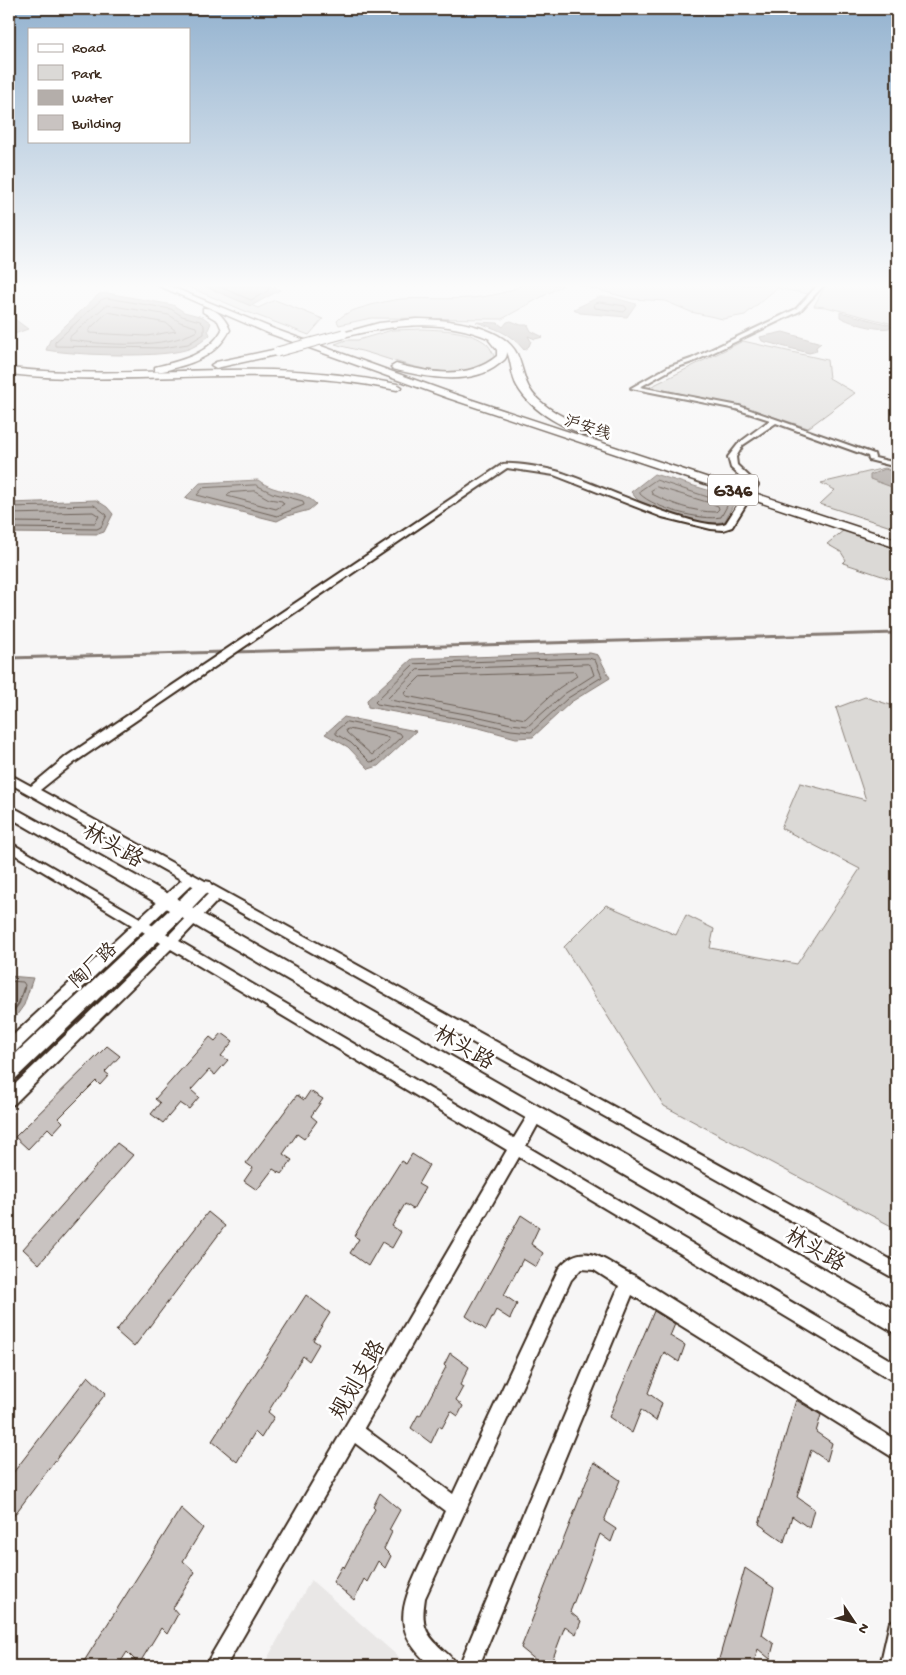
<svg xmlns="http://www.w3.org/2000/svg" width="906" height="1675" font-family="'Gochi Hand','LXGW WenKai TC',sans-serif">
<rect width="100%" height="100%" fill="#f7f6f6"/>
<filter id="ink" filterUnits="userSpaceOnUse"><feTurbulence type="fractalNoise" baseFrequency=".02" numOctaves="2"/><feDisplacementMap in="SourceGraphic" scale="10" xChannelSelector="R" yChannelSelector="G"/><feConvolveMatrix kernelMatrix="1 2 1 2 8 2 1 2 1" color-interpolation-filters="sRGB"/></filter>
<g filter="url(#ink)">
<polygon fill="#e9e7e6" points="311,1580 409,1666 263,1666"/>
<g fill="#dbd9d6" stroke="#8b827a">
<polygon points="184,285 202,285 258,308 275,300 323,319 309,335 245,311"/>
<path d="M522,285h41l-61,34 -131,-1 -32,7 -2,-4c9,-10 21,-12 34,-16 9,-2 20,-5 30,-6 39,-2 85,5 121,-14z"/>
<polygon points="579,285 815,285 809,294 777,288 745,315 723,319 691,312 665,301 632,299"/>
<polygon points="826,285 897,285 897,325 826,307 814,306"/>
<path d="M422,329c21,1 48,1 65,15 4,4 6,10 8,14 -40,26 -81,9 -123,-4 -12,-4 -25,-6 -37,-10l11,-4h12l34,-10z"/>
<polygon points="743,341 827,360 829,378 855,393 808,428 744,407 650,387"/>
<polygon points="885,468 897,472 897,529 820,504 835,490 821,483"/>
<polygon points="844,530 897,549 897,581 843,563 846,560 841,552 827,544"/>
<polygon points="865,697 897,707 897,1229 664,1106 564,947 606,905 676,935 686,915 714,929 710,948 797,964 860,869 781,828 800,783 866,800 836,708"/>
</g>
<g fill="#b4aeaa" stroke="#847972">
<polygon points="202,285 268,285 280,290 251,306"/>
<path d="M107,293l66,12 11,7 19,5 8,6 -3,7 2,5c-6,5 -12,10 -19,13 -25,11 -116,7 -145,2l4,-10 49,-46z"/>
<polygon points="599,297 611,297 636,304 627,317 580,313 574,309"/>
<path d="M840,312l50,13 2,2c-11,5 -42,-4 -52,-10z"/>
<polygon points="9,315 28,329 9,336"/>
<path d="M511,321l10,4h7l3,6 12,6 -8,2 -7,-3 3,5 -2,5 -5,4c-13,-17 -30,-22 -48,-28l22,1 5,4 4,-5z"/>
<polygon points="783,332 821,343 816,347 817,351 809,353 762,341 760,337"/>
<polygon points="885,469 897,473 897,489 870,479 870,475"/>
<path d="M654,474l60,18 21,9 -10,20c-17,7 -71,-9 -86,-20 -3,-2 -5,-6 -8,-9z"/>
<path d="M258,480c4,3 9,6 15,8 14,5 32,4 43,16l-7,6 -22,6 -10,5 -92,-23 15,-15z"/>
<polygon points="96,500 107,507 113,514 104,532 98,534 9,533 9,503"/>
<polygon points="590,653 598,655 610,678 571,702 533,737 516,738 479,728 368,707 367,700 412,659"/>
<polygon points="344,717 416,731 378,766 369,769 348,747 325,734"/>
<polygon points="9,976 33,978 24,1005 9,1026"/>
</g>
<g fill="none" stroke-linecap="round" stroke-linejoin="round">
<g stroke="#6b5f56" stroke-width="1">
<polyline points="215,285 251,300 268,291 268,285"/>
<polygon points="107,298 171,309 182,316 200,321 204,325 204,334 188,344 162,348 55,346 55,342 101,300"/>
<polygon points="600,302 625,306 627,309 624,312 595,308 594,304"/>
<path d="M107,305l62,10 11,7 16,5 1,4c-32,18 -91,14 -127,9v-3z"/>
<polygon points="108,312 166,323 176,331 147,336 89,333 89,330"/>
<path d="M656,480l70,23 1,3 -6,11c-20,4 -67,-9 -81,-23v-3z"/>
<polygon points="256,485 272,493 303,501 304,505 277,516 197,495 203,488"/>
<path d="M657,487l53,16 8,3 1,3 -3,3c-23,0 -44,-8 -64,-18l-1,-3z"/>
<polygon points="255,491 269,499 282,501 284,504 276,509 227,496 229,493"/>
<polyline points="9,507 94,505 107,515 101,527 97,529 9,528"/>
<polyline points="9,514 93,512 99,516 95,523 9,522"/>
<polygon points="589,658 595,660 602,677 568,698 531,732 511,730 477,722 377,704 375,702 414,664"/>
<polygon points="588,664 591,666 594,675 564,694 528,726 511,724 471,715 390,700 388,698 417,670"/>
<polygon points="575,672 577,676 559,688 525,719 406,696 404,693 420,677"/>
<polygon points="347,722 400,733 402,736 376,761 370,762 351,743 336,734 336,731"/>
<polygon points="349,729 387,737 389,740 372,755 347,733 346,730"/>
<polyline points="9,981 23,982 25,985 24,989"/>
</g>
<polyline stroke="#6b5f56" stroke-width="2" points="9,1017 19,1003 24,988"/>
<g stroke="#847972" stroke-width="3">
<polyline points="232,652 897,633"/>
<polyline points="9,658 225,652"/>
</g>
</g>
<g fill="#c9c3c1" stroke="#3b2a1e">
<polygon points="222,1033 233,1041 221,1056 228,1060 215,1075 209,1070 191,1090 199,1097 189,1109 180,1103 163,1123 151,1114 160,1103 155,1099 210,1037 215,1041"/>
<polygon points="107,1046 120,1056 105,1072 109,1075 100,1085 96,1081 59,1118 63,1122 53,1133 48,1128 28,1149 15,1137"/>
<polygon points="310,1091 323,1099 311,1116 317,1121 304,1139 297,1134 283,1154 292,1160 281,1174 273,1169 257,1190 244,1181 253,1168 246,1163 297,1095 304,1100"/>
<polygon points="117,1143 133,1155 39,1264 23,1249"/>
<polygon points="412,1154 429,1165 418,1184 425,1188 413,1209 405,1204 392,1226 401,1232 392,1248 382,1242 368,1266 350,1253 359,1239 354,1236 401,1161 406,1164"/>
<polygon points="208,1212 225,1226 134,1347 116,1331"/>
<polygon points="521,1215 539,1227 531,1244 543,1253 536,1267 523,1259 504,1295 517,1304 510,1319 496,1310 486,1330 466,1316"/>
<polygon points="306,1295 330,1313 313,1340 319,1344 309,1361 303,1356 268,1412 274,1417 261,1438 255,1432 237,1462 212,1441"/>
<polygon points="654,1311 675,1324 670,1336 685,1345 679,1362 664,1352 648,1393 662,1403 656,1421 641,1410 632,1433 609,1417"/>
<polygon points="450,1353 469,1367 460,1385 463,1387 456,1400 463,1406 458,1416 451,1411 442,1428 439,1426 431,1443 411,1428 418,1415 420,1416 446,1367 444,1365"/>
<polygon points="88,1376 106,1393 9,1522 9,1478"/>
<polygon points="796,1400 821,1415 816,1432 832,1443 827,1461 811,1450 797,1497 814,1509 809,1528 792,1516 784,1542 759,1524"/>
<polygon points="594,1462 620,1480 604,1521 616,1529 611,1542 600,1534 570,1612 581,1621 576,1634 565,1626 550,1666 543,1666 521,1648"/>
<polygon points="380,1493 400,1510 389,1530 392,1532 384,1549 391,1556 385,1568 378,1561 367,1582 364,1579 354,1600 333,1582 342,1566 344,1568 375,1509 373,1507"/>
<polygon points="181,1508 203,1528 183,1561 195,1572 173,1608 178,1614 167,1634 161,1628 139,1664 127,1652 118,1666 81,1666"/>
<polygon points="745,1568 774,1588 762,1635 774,1644 770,1659 758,1649 753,1666 717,1666"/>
</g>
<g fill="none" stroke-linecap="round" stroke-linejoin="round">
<defs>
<g id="minor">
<path d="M818,285h6l-24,26 -105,50 -23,8 -32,18 99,19 135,48 1,4 22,5v4l-28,-7 -1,-4 -92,-33 -33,22 -7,12 1,8 21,20 -26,42 -9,3 -12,-1 -49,-12 -108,-42 -47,-7 -432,294 -35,28 857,473v17l-679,-380 -39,41 335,197 17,-28 5,-2 5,2 2,5 -17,31 371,218v19l-378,-226 -155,271 89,66 106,-226c26,-32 49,-3 76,8l262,165v19l-265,-165 -153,371h-20l160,-380 -25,-16 -13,-1 -10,11 -146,318c-4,27 -1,35 19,53 6,5 9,8 12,15h-25c-38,-34 -32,-56 -12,-99 9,-18 17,-37 26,-56l-90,-68 -129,223h-21l302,-516 -336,-201 -157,155 -5,2v-16l152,-147 -19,-12 -128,122 -5,1v-15l123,-114 -123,-74v-9l131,76 42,-38 -173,-97v-9l22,12 36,-30 436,-292c14,-1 40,4 53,7 31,8 147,64 170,52l24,-38 -19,-17 -3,-11 11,-14 31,-23 -34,-11 -105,-21 37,-21 23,-8 105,-50zM191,885l17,9 -39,41 -19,-11z"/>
<polygon points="897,1619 897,1666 880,1666 890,1622"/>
</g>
<path id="major" d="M9,805l170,95c9,-8 18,-22 31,-18l2,5 -20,21 705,403v23l-715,-416 -166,160 -7,3v-21l160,-150 -160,-93z"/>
<g id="highway">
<polygon points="157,285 167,285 274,329 454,394 897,540 897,548 448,398 268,333"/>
<path d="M203,308c13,-1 23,11 27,22 -12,23 -32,32 -56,38 -6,2 -13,4 -19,3v-4c25,-6 53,-12 67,-37l-4,-9 -15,-9z"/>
<path d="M416,319c29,0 86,5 101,35 8,18 6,32 23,47 11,10 25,17 39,23 8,3 19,5 24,11l-5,3c-30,-7 -66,-25 -81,-52 -6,-10 -5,-23 -10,-34 0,7 -3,8 -8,12 -28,23 -75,13 -106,5l-2,-2 5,-3c34,9 72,16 101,-8v-6l-8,-10 1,-1c-48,-22 -98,-14 -147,-2l-4,-3 40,-11z"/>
<polygon points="277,349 282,352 280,354 216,368 211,365 216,362"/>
<path d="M9,368c88,10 175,0 263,2 42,1 84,6 125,14l5,3 -5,3c-41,-8 -83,-13 -125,-14 -88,-2 -175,8 -263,-2z"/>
</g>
</defs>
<use href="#minor" stroke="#3b2a1e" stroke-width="4"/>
<use href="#major" stroke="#3b2a1e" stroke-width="4"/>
<use href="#highway" stroke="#3b2a1e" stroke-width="3"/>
<use href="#minor" fill="#fff" fill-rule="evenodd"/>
<use href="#major" fill="#fff" fill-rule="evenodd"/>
<use href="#highway" fill="#fff" fill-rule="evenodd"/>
<defs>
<polyline id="highway-bridge" points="277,352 343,334"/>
</defs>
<use href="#highway-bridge" stroke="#3b2a1e" stroke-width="11" stroke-linecap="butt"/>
<use href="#highway-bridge" stroke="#fff" stroke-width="9"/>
</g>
</g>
<linearGradient id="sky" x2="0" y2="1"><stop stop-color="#93b2cf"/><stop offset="0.55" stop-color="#fbfbfb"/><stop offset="1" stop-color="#fbfbfb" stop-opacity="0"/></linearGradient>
<rect width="906" height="519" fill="url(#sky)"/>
<g text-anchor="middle" stroke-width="5" stroke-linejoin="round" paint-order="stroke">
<g font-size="16" fill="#3b2a1e" stroke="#fff">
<text transform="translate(588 426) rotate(18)" y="6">沪安线</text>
</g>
<rect fill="#fff" stroke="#766a62" stroke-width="1" x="708" y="474.5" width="50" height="31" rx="4"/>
<g font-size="18" font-weight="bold" fill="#3b2a1e">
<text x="733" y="496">G346</text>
</g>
<g font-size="19" fill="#3b2a1e" stroke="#fff">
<text transform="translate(92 964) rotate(-43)" y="7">陶厂路</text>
</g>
<g font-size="22" fill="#3b2a1e" stroke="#fff">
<text transform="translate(114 844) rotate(30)" y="8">林头路</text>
<text transform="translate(465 1046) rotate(30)" y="8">林头路</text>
<text transform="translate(816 1248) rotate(30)" y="8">林头路</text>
<text transform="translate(356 1379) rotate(-60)" y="8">规划支路</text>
</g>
</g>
<rect width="906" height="1675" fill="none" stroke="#fff" stroke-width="30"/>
<rect x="15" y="15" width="876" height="1645" fill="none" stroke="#3b2a1e" stroke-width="2" filter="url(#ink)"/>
<rect x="28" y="28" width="162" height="115" fill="#ffffff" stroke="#b1aaa5"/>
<rect x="38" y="44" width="25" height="8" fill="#ffffff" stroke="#b1aaa5"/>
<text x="72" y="52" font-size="15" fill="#3b2a1e">Road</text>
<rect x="38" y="65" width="25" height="15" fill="#dbd9d6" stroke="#b1aaa5"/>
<text x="72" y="78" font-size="15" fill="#3b2a1e">Park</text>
<rect x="38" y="90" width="25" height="15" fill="#b4aeaa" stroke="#b1aaa5"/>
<text x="72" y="102" font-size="15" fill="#3b2a1e">Water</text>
<rect x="38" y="115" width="25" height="15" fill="#c9c3c1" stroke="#b1aaa5"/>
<text x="72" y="128" font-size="15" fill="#3b2a1e">Building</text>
<g transform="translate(854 1622) rotate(125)" stroke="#ffffff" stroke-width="4" paint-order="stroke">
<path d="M0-4L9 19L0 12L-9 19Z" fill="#3b2a1e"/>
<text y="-8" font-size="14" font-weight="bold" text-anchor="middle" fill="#3b2a1e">N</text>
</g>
</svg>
